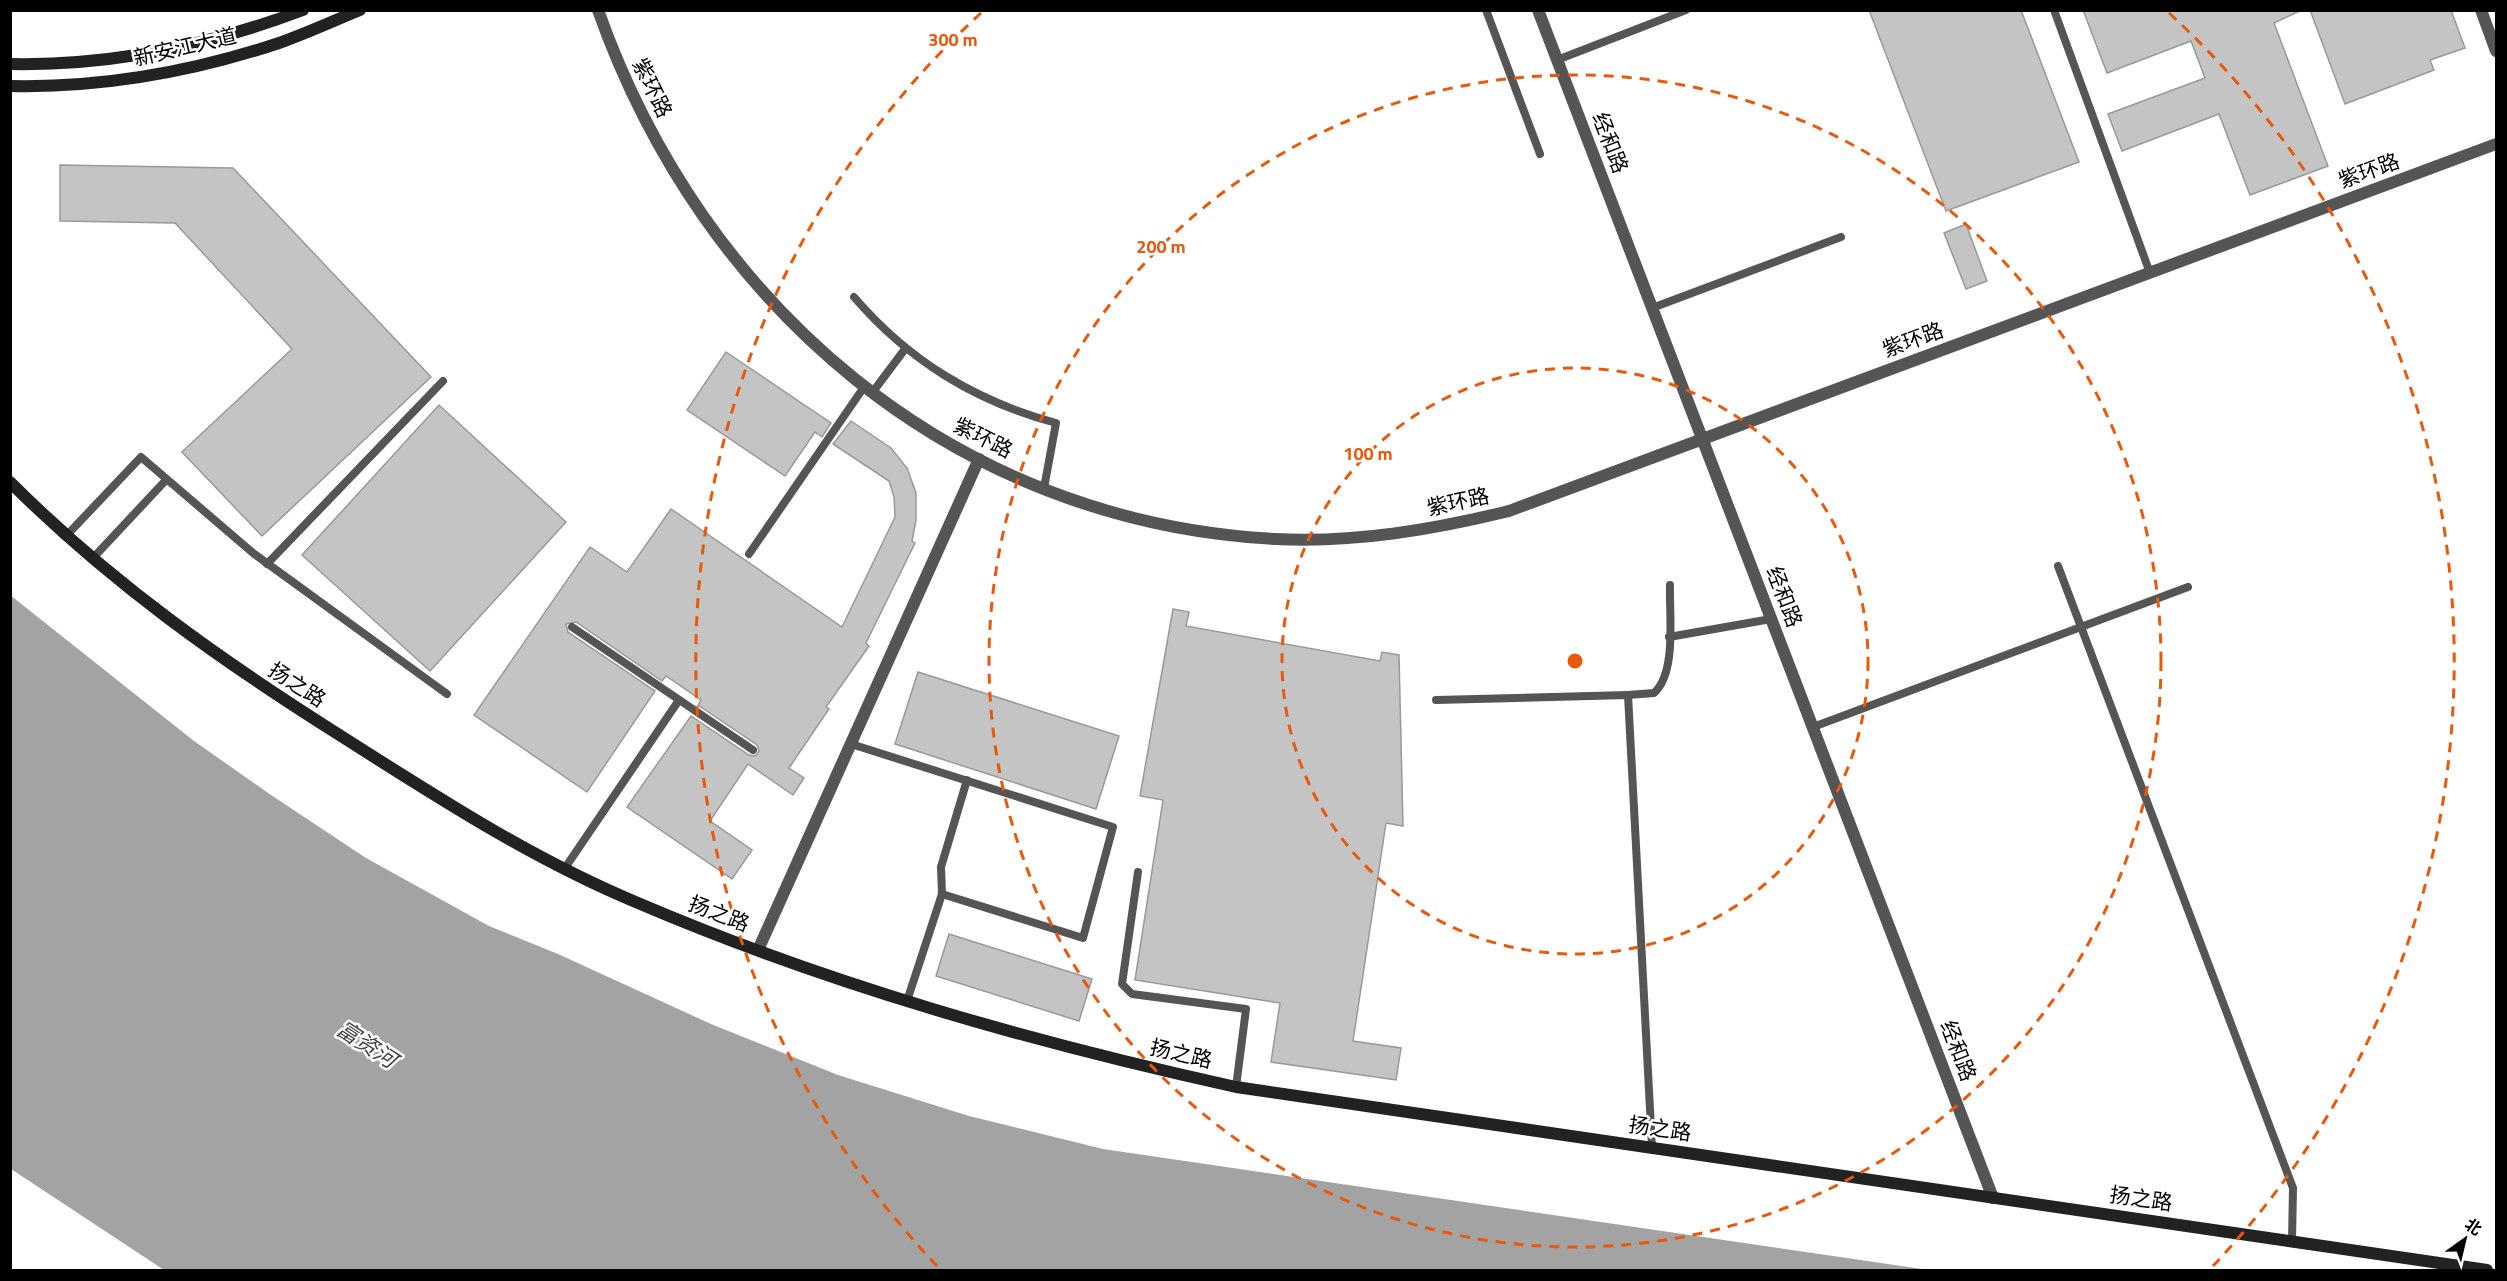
<svg xmlns="http://www.w3.org/2000/svg" width="2507" height="1281" font-family="'Titillium Web','Noto Sans SC',sans-serif">
<rect width="100%" height="100%" fill="#fff"/>
<polygon fill="#a3a3a3" points="10,595 194,741 271,795 366,858 489,926 558,954 711,1024 838,1075 969,1116 1103,1149 1929,1270 164,1270 11,1169"/>
<g fill="#c4c4c4" stroke="#999" stroke-width="1.5">
<polygon points="1869,10 2021,10 2079,162 1946,211"/>
<polygon points="2083,10 2302,10 2274,23 2328,166 2250,195 2219,114 2122,151 2108,114 2205,78 2191,41 2107,73"/>
<polygon points="2310,10 2451,10 2465,48 2430,60 2434,70 2345,104"/>
<polygon points="60,165 233,168 431,377 262,536 182,452 292,349 175,223 60,221"/>
<polygon points="1966,224 1987,281 1966,289 1944,233"/>
<polygon points="726,352 831,423 822,437 815,432 785,476 687,410"/>
<polygon points="439,405 566,522 430,671 302,555"/>
<polygon points="851,421 891,448 907,468 916,493 916,520 912,541 915,543 866,643 869,646 826,707 829,709 789,768 804,778 793,795 748,764 710,821 752,850 732,879 627,807 691,716 749,755 755,756 759,751 757,745 698,705 701,700 666,676 662,681 576,622 566,624 568,632 655,691 587,792 474,715 590,547 627,572 671,509 842,627 895,517 894,497 889,481 833,444"/>
<polygon points="1173,609 1189,612 1186,626 1380,661 1382,652 1399,655 1403,826 1386,823 1353,1041 1401,1048 1396,1080 1271,1062 1280,1003 1135,980 1163,800 1140,796"/>
<polygon points="918,672 1119,736 1096,809 895,744"/>
<polygon points="949,934 1092,979 1079,1021 936,976"/>
</g>
<g fill="none" stroke-linecap="round" stroke-linejoin="round">
<g stroke="#555" stroke-width="8">
<polyline points="1486,10 1540,154"/>
<polyline points="2054,10 2150,273"/>
<polyline points="1557,60 1686,10"/>
<path d="M854,297c55,64 121,104 202,126l-12,65"/>
<polyline points="1652,308 1841,237"/>
<polyline points="872,393 905,349"/>
<polyline points="67,535 141,457 253,553 447,694"/>
<polyline points="749,554 864,387"/>
<polyline points="93,558 166,480"/>
<polyline points="267,564 443,381"/>
<polyline points="2058,566 2293,1188 2292,1241"/>
<polyline points="572,627 753,750"/>
<polyline points="1669,637 1771,619"/>
<path d="M1628,695l26,-2c23,-20 15,-79 16,-108"/>
<polyline points="1436,700 1628,695 1652,1147"/>
<polyline points="1813,727 2188,587"/>
<polyline points="851,744 1113,827 1083,938 942,894"/>
<polyline points="565,868 679,700"/>
<polyline points="1138,872 1122,984 1132,994 1246,1009 1236,1087"/>
<polyline points="907,1001 942,894 941,867 967,780"/>
</g>
<g stroke="#555" stroke-width="12">
<path d="M598,10c105,297 356,512 677,529 79,4 157,-9 234,-28l987,-367"/>
<polyline points="1538,10 1993,1198"/>
<polyline points="2481,10 2496,51"/>
<polyline points="758,950 979,459"/>
</g>
<g stroke="#222" stroke-width="12">
<path d="M10,64c102,2 198,-18 293,-54"/>
<path d="M10,86c93,2 182,-14 269,-43 28,-10 54,-22 81,-33"/>
<path d="M10,482c100,100 212,179 331,254 96,61 191,123 297,167 192,82 394,139 598,184l1251,183"/>
</g>
</g>
<g fill="none" stroke="#e8590c" stroke-width="3" stroke-dasharray="10 8">
<circle cx="1575" cy="661" r="293"/>
<circle cx="1575" cy="661" r="586"/>
<path d="M937 1266A879 879 0 0 1 981 13M2169 13A879 879 0 0 1 2213 1266"/>
</g>
<g text-anchor="middle" stroke-width="5" stroke-linejoin="round" paint-order="stroke">
<g font-size="21" fill="#000" stroke="#fff">
<text transform="translate(185 47) rotate(-13)" y="7">新安江大道</text>
<text transform="translate(652 88) rotate(64)" y="7">紫环路</text>
<text transform="translate(1610 143) rotate(69)" y="7">经和路</text>
<text transform="translate(2369 171) rotate(-20)" y="7">紫环路</text>
<text transform="translate(1913 340) rotate(-20)" y="7">紫环路</text>
<text transform="translate(983 438) rotate(27)" y="7">紫环路</text>
<text transform="translate(1458 502) rotate(-12)" y="7">紫环路</text>
<text transform="translate(1784 597) rotate(69)" y="7">经和路</text>
<text transform="translate(297 685) rotate(33)" y="7">扬之路</text>
<text transform="translate(719 914) rotate(21)" y="7">扬之路</text>
<text transform="translate(1958 1051) rotate(69)" y="7">经和路</text>
<text transform="translate(1181 1054) rotate(13)" y="7">扬之路</text>
<text transform="translate(1660 1129) rotate(8)" y="7">扬之路</text>
<text transform="translate(2141 1199) rotate(8)" y="7">扬之路</text>
</g>
<g font-size="22" font-style="italic" fill="#444" stroke="#fff">
<text transform="translate(367 1044) rotate(33)" y="8">富资河</text>
</g>
</g>
<circle cx="1575" cy="661" r="9" fill="#e8590c" stroke="#fff" stroke-width="3"/>
<g font-size="18" text-anchor="middle" font-weight="bold" fill="#e8590c" stroke="#fff" stroke-width="5" stroke-linejoin="round" paint-order="stroke">
<text x="953" y="46">300 m</text>
<text x="1161" y="253">200 m</text>
<text x="1368" y="460">100 m</text>
</g>
<rect width="2507" height="1281" fill="none" stroke="#000000" stroke-width="24"/>
<g transform="translate(2465 1239) rotate(34)" stroke="#ffffff" stroke-width="4.5" paint-order="stroke">
<path d="M0-4.5L10 22L0 15L-10 22Z" fill="#000000"/>
<text y="-9" font-size="16" font-weight="bold" text-anchor="middle" fill="#000000">北</text>
</g>
</svg>
